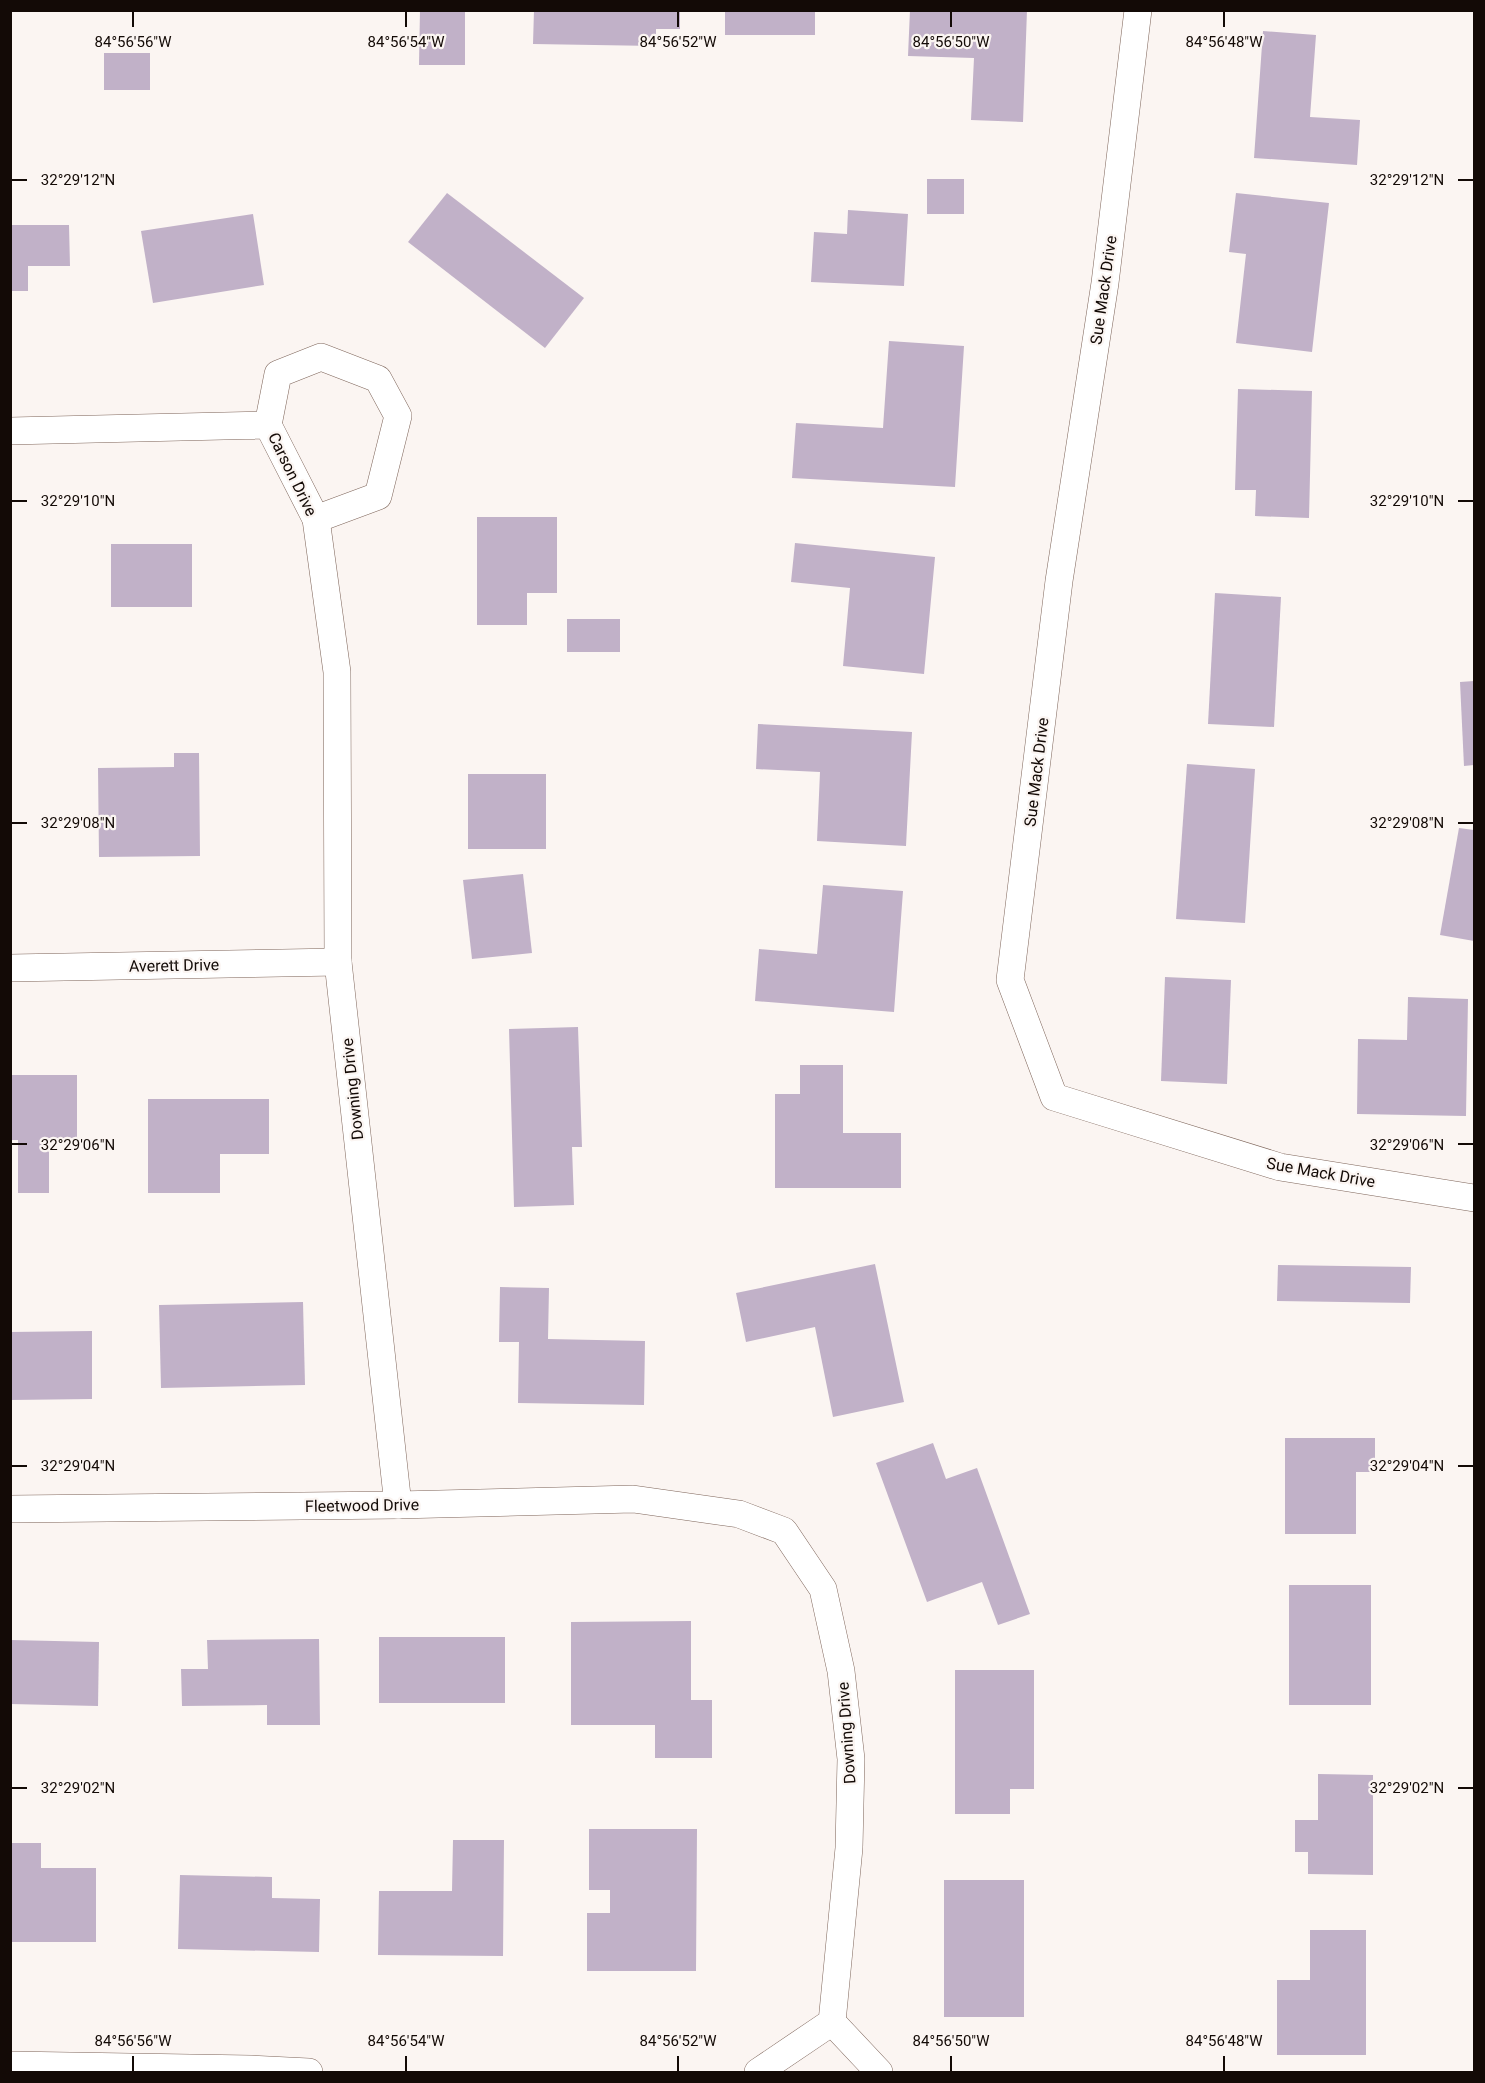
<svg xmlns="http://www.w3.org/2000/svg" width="1485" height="2083" font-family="Roboto,sans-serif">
<rect width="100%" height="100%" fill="#fbf5f2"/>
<g fill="#c1b1c8">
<polygon points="420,10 465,10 465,65 419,65"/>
<polygon points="534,10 680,10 680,29 656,29 656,46 533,44"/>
<rect x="725" y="10" width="90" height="25"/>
<polygon points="910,10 1027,10 1023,122 971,120 974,58 908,56"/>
<polygon points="1263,31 1316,35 1310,117 1360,120 1357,165 1254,158"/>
<rect x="104" y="53" width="46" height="37"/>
<rect x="927" y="179" width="37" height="35"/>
<polygon points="447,193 584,298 545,348 408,242"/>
<polygon points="1236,193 1329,203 1312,352 1236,343 1246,254 1229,252"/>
<polygon points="848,210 908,214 904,286 811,282 814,232 847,234"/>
<polygon points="253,214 264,285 153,303 141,231"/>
<polygon points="10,225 69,225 70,266 28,266 28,291 10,291"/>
<polygon points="889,341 964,346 955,487 792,478 796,423 883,428"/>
<polygon points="1238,389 1312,391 1309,518 1255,516 1256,490 1235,490"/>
<polygon points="477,517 557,517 557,593 527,593 527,625 477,625"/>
<polygon points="795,543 935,557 924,674 843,666 850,588 791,582"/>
<rect x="111" y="544" width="81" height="63"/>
<polygon points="1215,593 1281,597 1274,727 1208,724"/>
<rect x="567" y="619" width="53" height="33"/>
<polygon points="1474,681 1474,765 1464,766 1460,682"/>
<polygon points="758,724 912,732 906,846 817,841 820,772 756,769"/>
<polygon points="174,753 199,753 200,856 99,857 98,768 174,767"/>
<polygon points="1187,764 1255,769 1245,923 1176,919"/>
<rect x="468" y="774" width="78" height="75"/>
<polygon points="1459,828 1474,830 1474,941 1440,935"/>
<polygon points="523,874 532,953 472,959 463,880"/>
<polygon points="823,885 903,891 894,1012 755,1001 759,949 817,954"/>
<polygon points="1165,977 1231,980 1227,1084 1161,1081"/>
<polygon points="1408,997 1468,999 1466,1116 1357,1114 1358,1039 1407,1040"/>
<polygon points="578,1027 582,1147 572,1147 574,1205 514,1207 509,1029"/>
<polygon points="800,1065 843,1065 843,1133 901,1133 901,1188 775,1188 775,1094 800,1094"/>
<polygon points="10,1075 77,1075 77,1138 49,1138 49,1193 18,1193 18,1140 10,1140"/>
<polygon points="148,1099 269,1099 269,1154 220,1154 220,1193 148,1193"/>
<polygon points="875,1264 904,1402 833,1417 815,1327 746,1342 736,1293"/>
<polygon points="1278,1265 1411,1267 1410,1303 1277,1301"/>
<polygon points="500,1287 549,1288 548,1339 645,1341 644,1405 518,1403 519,1342 499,1342"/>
<polygon points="303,1302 305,1385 161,1388 159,1305"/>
<polygon points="92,1331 92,1399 10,1400 10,1332"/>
<polygon points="1285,1438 1375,1438 1375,1472 1356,1472 1356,1534 1285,1534"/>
<polygon points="933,1443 946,1479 977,1468 1030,1614 998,1625 982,1582 927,1602 876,1463"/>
<rect x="1289" y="1585" width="82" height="120"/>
<polygon points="691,1621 691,1700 712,1700 712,1758 655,1758 655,1725 571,1725 571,1622"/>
<rect x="379" y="1637" width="126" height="66"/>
<polygon points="319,1639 320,1725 267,1725 267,1705 182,1706 181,1669 208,1669 207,1640"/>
<polygon points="10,1640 99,1642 98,1706 10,1704"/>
<polygon points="955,1670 1034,1670 1034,1789 1010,1789 1010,1814 955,1814"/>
<polygon points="1318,1774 1373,1775 1373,1875 1308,1874 1308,1852 1295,1852 1295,1820 1318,1820"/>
<polygon points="589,1829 697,1829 696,1971 587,1971 587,1913 610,1913 610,1890 589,1890"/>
<polygon points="453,1840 504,1840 503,1956 378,1955 379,1891 452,1891"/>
<polygon points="10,1843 41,1843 41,1868 96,1868 96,1942 10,1942"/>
<polygon points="180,1875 272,1877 272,1898 320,1899 319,1952 178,1949"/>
<rect x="944" y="1880" width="80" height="137"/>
<polygon points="1310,1930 1366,1930 1366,2055 1277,2055 1277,1980 1310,1980"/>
</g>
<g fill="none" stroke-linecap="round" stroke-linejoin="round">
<defs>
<g id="street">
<polyline points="1138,10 1105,283 1059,581 1010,980 1054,1097 1280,1167 1474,1198"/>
<polyline points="268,425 278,374 321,357 378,379 398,416 378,496 316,519"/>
<polyline points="10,431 268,425 316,519 337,672 338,962 398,1505"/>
<polyline points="10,968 338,962"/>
<polyline points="10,1509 398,1505 633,1499 739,1514 784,1531 823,1589 841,1671 851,1759 849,1848 832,2022 758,2072"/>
<polyline points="832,2022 879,2072"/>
<polyline points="10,2065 251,2069 309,2072"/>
</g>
</defs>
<use href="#street" stroke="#7f665b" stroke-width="28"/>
<use href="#street" stroke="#fff" stroke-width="27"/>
</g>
<path fill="none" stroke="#130a06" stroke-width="2" d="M133,12v15M406,12v15M678,12v15M951,12v15M1224,12v15M12,180h15M1458,180h15M12,501h15M1458,501h15M12,823h15M1458,823h15M12,1144h15M1458,1144h15M12,1466h15M1458,1466h15M12,1788h15M1458,1788h15M133,2056v15M406,2056v15M678,2056v15M951,2056v15M1224,2056v15"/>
<g text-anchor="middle" stroke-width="4.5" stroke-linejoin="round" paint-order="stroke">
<g font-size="16" fill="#130a06" stroke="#fbf5f2">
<text transform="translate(1103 290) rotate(-82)" y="6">Sue Mack Drive</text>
<text transform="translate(293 474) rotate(64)" y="6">Carson Drive</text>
<text transform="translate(1036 772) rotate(-83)" y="6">Sue Mack Drive</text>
<text transform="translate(174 965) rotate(-1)" y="6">Averett Drive</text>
<text transform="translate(352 1089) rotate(-96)" y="6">Downing Drive</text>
<text transform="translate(1321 1172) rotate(10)" y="6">Sue Mack Drive</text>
<text transform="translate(362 1505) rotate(-1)" y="6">Fleetwood Drive</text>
<text transform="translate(846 1733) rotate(-94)" y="6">Downing Drive</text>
</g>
</g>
<g font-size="15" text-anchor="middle" fill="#130a06" stroke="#fbf5f2" stroke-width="4.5" stroke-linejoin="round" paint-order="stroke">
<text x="133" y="47">84°56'56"W</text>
<text x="406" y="47">84°56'54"W</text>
<text x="678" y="47">84°56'52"W</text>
<text x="951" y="47">84°56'50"W</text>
<text x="1224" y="47">84°56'48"W</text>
<text x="78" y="185">32°29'12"N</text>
<text x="1407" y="185">32°29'12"N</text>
<text x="78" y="506">32°29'10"N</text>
<text x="1407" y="506">32°29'10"N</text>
<text x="78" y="828">32°29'08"N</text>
<text x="1407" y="828">32°29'08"N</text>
<text x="78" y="1150">32°29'06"N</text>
<text x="1407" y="1150">32°29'06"N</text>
<text x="78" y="1471">32°29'04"N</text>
<text x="1407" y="1471">32°29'04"N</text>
<text x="78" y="1793">32°29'02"N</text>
<text x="1407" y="1793">32°29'02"N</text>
<text x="133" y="2046">84°56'56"W</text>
<text x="406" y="2046">84°56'54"W</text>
<text x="678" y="2046">84°56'52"W</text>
<text x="951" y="2046">84°56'50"W</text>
<text x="1224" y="2046">84°56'48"W</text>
</g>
<rect width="1485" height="2083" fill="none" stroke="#130a06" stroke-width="24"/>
</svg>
